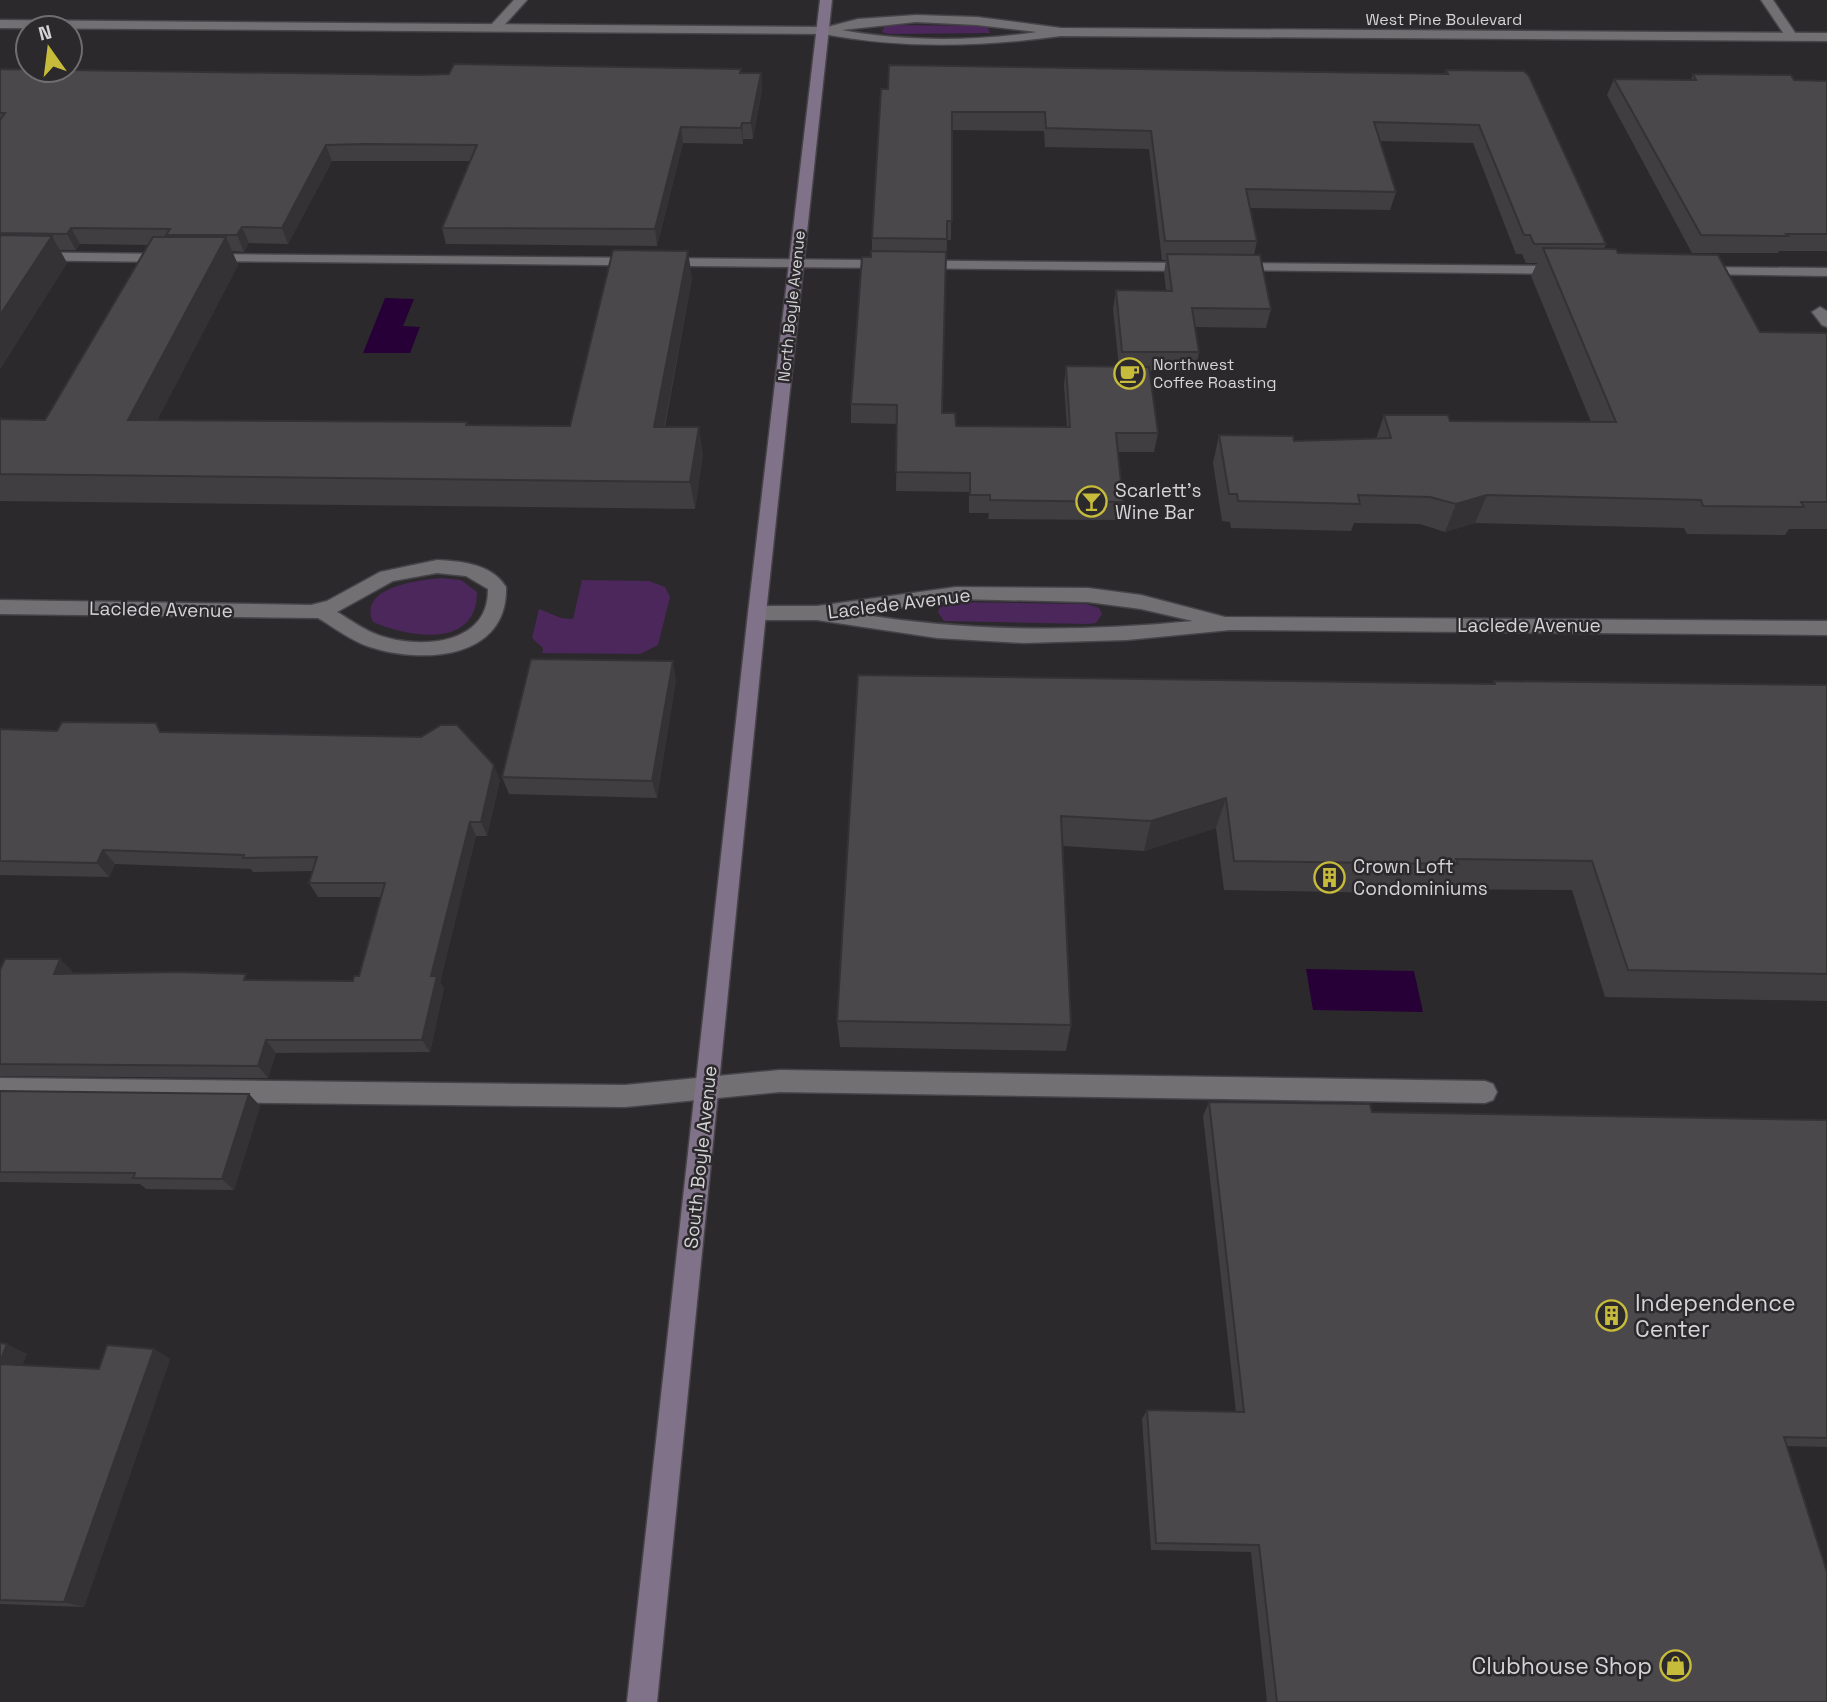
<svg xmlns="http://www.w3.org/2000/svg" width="1827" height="1702" font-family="'Space Grotesk',sans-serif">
<rect width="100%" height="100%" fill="#2c292d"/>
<g fill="#4b275c">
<polygon points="889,25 984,26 988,28 990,33 888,34 882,32 884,27"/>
<path d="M442,578l19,2 16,12c0,57 -67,46 -104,30 -16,-35 46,-42 69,-44z"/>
<polygon points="582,580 649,581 665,587 670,597 658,645 640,654 542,653 543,648 532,638 539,609 561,618 573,619"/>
<polygon points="953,602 1086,604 1099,608 1102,614 1096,623 1087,624 944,621 938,612 940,606"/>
</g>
<g fill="#260036">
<polygon points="385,298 414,299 403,326 420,327 410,353 363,353"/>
<polygon points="1306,969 1414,971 1423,1012 1313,1010"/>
</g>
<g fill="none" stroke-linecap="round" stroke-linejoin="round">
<defs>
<g id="lane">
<polygon points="514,0 527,0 499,31 491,31 491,25"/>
<polygon points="1761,0 1773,0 1798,37 1796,40 1788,40"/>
<polygon points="0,252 169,254 176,258 169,262 0,260"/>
<polygon points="209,254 1191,263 1198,267 1191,271 204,261 202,258"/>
<polygon points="1234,263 1562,266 1569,270 1562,274 1229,270 1227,267"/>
<polygon points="1700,267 1827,268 1827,276 1695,274 1693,271"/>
<polygon points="1820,307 1827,311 1827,327 1822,325 1812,312"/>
<polygon points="780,1070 1485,1081 1493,1084 1497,1092 1493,1100 1485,1103 780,1092 625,1107 0,1100 0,1078 625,1085"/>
</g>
<g id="street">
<path d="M916,15l61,2 84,11 766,5v8l-766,-5c-80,11 -158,13 -238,-2l-823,-6v-8l827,7 31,-8zM916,22l61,3 60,7c-64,9 -131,10 -195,-2z"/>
<path d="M437,560c24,1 55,4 69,27 2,73 -84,77 -136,60 -19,-6 -35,-19 -52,-29l-318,-4v-14l311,5 16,-4 53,-29zM437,573l29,3 22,13c1,56 -67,60 -107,47 -16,-5 -30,-16 -44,-24l56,-31z"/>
<path d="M956,587l132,1 53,7 84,22 602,4v14l-597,-5 -103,10 -104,3 -86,-5 -120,-18h-60l-7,-2 -2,-5 2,-5 7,-2h60zM956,599l132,3 53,7 52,12c-112,11 -223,11 -334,-7z"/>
</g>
<polygon id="secondary" points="820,0 832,0 766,613 657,1702 627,1702 748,613"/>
</defs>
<use href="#lane" stroke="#464448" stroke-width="3"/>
<use href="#street" stroke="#464448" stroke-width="3"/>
<use href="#secondary" stroke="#464448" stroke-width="3"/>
<use href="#lane" fill="#737074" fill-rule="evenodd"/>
<use href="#street" fill="#737074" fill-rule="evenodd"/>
<use href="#secondary" fill="#807288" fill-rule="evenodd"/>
</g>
<g fill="#403e41" fill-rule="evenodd">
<polygon points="0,69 421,75 741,69 741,73 761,73 762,89 753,139 743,139 743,144 683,143 657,246 446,244 442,228 470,161 332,161 288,244 249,243 244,252 232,251 238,265 157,420 467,422 468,425 570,426 692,278 665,427 703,454 695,509 0,501 0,419 45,420 149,245 80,244 76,250 60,250 67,263 0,369"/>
<path d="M1446,70l160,174 -2,5 14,4 142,79 67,1v196h-38l-4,6 -98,-1 -3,-6 -209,-5 -30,9 -25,-8 -66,-1 -3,8 -120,-3 -1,-6 -8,-1 -9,-58 6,-28 75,6 82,-2 8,-24 66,6 141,1 -60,-146 6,-13h-11l-4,-9h-6l-43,-111 -93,-2 16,51 -6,18 -140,-2 7,33 -3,14 17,54 -5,19 -71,-1 4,25 -3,19h-46l8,62 -4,19h-36l5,50 -3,18 -132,-1 1,-6h-20v-21l-73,-1 1,-67 -46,-1v-19l20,-147 1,-6v-13l9,-149 564,-15zM952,130l92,1 1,16 104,2 13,111h4l-2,13 2,18 -50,-1 -3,19 6,58 -53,-1 -2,19 3,42 -111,-1 -14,-13 5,-173h4z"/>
<polygon points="1693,74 1794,80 1827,81 1827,251 1779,251 1778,253 1692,253 1607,95 1614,79 1691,80"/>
<polygon points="858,675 1493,684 1494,681 1827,685 1827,1001 1605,997 1572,890 1444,889 1441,894 1224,890 1216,828 1144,851 1063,846 1071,1025 1066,1051 840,1047 837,1021"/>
<polygon points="676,679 657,798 509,794 502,777"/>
<polygon points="0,729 163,732 500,780 487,836 476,836 440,982 444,988 430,1052 276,1053 268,1078 0,1076 0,970 73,972 72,974 251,980 353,981 359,976 381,897 318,897 309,883 313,871 253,872 251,869 115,864 109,877 0,875"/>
<polygon points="0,1091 249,1094 260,1106 234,1190 146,1189 140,1184 0,1182"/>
<polygon points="1209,1102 1372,1112 1827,1120 1827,1447 1787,1446 1827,1702 1267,1702 1251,1552 1151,1550 1142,1419 1147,1410 1236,1412 1203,1116"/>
<polygon points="0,1343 27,1354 22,1365 99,1369 154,1349 170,1359 84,1607 0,1604"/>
</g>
<g fill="#343235">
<polygon points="761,73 762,89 753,139 751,123"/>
<polygon points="742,123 743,139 743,144 741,128"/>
<polygon points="681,127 683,143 657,246 655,229"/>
<polygon points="326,145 332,161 288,244 282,228"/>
<polygon points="242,227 249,243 244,252 237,235"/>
<polygon points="71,228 80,244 76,250 67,234"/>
<polygon points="52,236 67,263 0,369 0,315"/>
<polygon points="226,237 238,265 143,448 128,420"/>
<polygon points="688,251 692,278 659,454 654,427"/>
<polygon points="699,427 703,454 695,509 690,482"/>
<polygon points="1487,495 1475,523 1445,532 1456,504"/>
<polygon points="673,661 676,679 657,798 652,781"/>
<polygon points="494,765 500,780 487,836 481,822"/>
<polygon points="1226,798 1216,828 1144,851 1151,821"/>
<polygon points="470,822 476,836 440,982 444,988 430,1052 422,1040 431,976"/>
<polygon points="103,850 115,864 109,877 97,863"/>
<polygon points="60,959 73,972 67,987 54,974"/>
<polygon points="266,1040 276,1053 268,1078 258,1066"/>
<polygon points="249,1094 260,1106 234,1190 222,1179"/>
<polygon points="7,1344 27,1354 19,1374 0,1365 0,1362"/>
<polygon points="154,1349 170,1359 84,1607 64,1602"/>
</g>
<g fill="#4b484c" stroke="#343235" stroke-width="2">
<polygon points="454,64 741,69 740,73 761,73 751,123 742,123 741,128 681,127 655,229 442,228 477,145 364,144 326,145 282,228 242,227 237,235 166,235 170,229 71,228 67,234 0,233 0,120 5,113 0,113 0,69 421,75 449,74"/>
<polygon points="889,65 1448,74 1446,70 1524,71 1529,76 1606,244 1534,244 1530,235 1524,235 1479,125 1374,122 1396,192 1246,189 1257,241 1165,241 1151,131 1046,128 1045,112 952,112 952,221 947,221 947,239 872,238 881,89 888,89"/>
<polygon points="1693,74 1791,75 1794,80 1827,81 1827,234 1786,234 1788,236 1701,235 1614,79 1696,80"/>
<polygon points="0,235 52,236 0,315"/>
<polygon points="153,237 226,237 128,420 467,422 466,425 570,426 613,250 688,251 654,427 699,427 690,482 0,474 0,419 45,420"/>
<polygon points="1543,248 1616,249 1618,253 1718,255 1760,332 1827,333 1827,502 1801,502 1804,507 1703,506 1701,500 1487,495 1456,504 1430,497 1358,495 1360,504 1238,501 1237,494 1229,494 1219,435 1293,436 1294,441 1391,438 1384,415 1448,415 1450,421 1616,422"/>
<polygon points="871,251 946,252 942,413 955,413 956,426 1070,427 1066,366 1149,367 1158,433 1116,433 1123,502 990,500 990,495 970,495 970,473 896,472 897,405 851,404 862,257 871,257"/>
<polygon points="1167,254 1260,255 1271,309 1192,308 1199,352 1122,352 1116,290 1172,291"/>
<polygon points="531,659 673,661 652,781 502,777"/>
<polygon points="858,675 1495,684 1494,681 1827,685 1827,974 1628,970 1592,861 1456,859 1458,864 1234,861 1226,798 1151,821 1061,816 1071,1025 837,1021"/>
<polygon points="62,722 156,723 160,732 421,737 441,725 457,725 494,765 481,822 470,822 431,976 437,976 422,1040 266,1040 258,1066 0,1064 0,970 5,959 60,959 54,974 177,972 246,974 244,980 353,981 354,976 359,976 385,883 309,883 317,857 243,858 244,855 103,850 97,863 0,861 0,729 57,731"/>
<polygon points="0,1091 249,1094 222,1179 133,1178 135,1173 0,1172"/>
<polygon points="1209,1102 1370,1104 1372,1112 1827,1120 1827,1438 1784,1437 1827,1572 1827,1702 1277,1702 1259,1545 1156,1543 1147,1410 1244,1412"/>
<polygon points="0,1343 7,1344 0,1362"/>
<polygon points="107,1345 154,1349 64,1602 0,1600 0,1364 99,1369"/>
</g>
<defs>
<symbol id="cafe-ring" viewBox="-11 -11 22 22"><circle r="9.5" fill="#2c292d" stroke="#c7bb3b" stroke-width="1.5"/><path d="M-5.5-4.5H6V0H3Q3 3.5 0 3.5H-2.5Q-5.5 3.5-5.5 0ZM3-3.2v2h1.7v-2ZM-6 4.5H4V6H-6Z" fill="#c7bb3b"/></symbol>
<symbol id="bar-ring" viewBox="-11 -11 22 22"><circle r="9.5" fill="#2c292d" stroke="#c7bb3b" stroke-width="1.5"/><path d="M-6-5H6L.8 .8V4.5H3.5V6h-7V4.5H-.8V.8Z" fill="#c7bb3b"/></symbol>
<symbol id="building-ring" viewBox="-11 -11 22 22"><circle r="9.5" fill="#2c292d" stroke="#c7bb3b" stroke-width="1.5"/><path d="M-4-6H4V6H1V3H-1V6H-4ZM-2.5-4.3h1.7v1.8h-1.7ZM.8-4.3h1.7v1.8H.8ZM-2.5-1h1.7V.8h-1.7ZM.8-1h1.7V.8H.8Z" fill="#c7bb3b"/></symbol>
<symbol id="shop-ring" viewBox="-11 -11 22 22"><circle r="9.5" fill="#2c292d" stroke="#c7bb3b" stroke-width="1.5"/><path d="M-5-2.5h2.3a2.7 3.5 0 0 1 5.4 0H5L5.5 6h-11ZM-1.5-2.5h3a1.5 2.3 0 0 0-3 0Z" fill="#c7bb3b"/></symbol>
</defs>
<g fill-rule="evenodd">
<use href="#cafe-ring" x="1112" y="356" width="35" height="35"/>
<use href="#bar-ring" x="1074" y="484" width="35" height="35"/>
<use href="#building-ring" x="1312" y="860" width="35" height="35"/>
<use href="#building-ring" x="1594" y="1298" width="35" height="35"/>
<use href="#shop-ring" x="1658" y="1648" width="35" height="35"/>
</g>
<g text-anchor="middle" stroke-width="5" stroke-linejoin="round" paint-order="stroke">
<g font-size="16" fill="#d4d3d5" stroke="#2c292d">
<text x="1444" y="25">West Pine Boulevard</text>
<text transform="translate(791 306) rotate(-84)" y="6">North Boyle Avenue</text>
</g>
<g font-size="16" fill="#d4d3d5" stroke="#2c292d" text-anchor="start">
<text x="1153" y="370">Northwest<tspan x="1153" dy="18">Coffee Roasting</tspan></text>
</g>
<g font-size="19" fill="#d4d3d5" stroke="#2c292d" text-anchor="start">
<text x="1115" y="497">Scarlett's<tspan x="1115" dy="22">Wine Bar</tspan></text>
<text x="1353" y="873">Crown Loft<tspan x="1353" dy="22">Condominiums</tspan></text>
</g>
<g font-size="19" fill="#d4d3d5" stroke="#2c292d">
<text transform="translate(899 603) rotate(-7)" y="7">Laclede Avenue</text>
<text transform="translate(161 609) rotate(1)" y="7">Laclede Avenue</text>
<text x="1529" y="632">Laclede Avenue</text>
<text transform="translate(700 1157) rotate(-84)" y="7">South Boyle Avenue</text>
</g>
<g font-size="23" fill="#d4d3d5" stroke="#2c292d" text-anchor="start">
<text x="1635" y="1311">Independence<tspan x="1635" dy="26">Center</tspan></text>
<text x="1652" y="1674" text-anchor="end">Clubhouse Shop</text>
</g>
</g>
<g transform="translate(49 49) rotate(346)"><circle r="33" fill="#2c292d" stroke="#6f6d70" stroke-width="2"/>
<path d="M0-5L12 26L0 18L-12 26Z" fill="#c7bb3b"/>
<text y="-10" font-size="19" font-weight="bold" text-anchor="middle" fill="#d4d3d5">N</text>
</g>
</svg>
